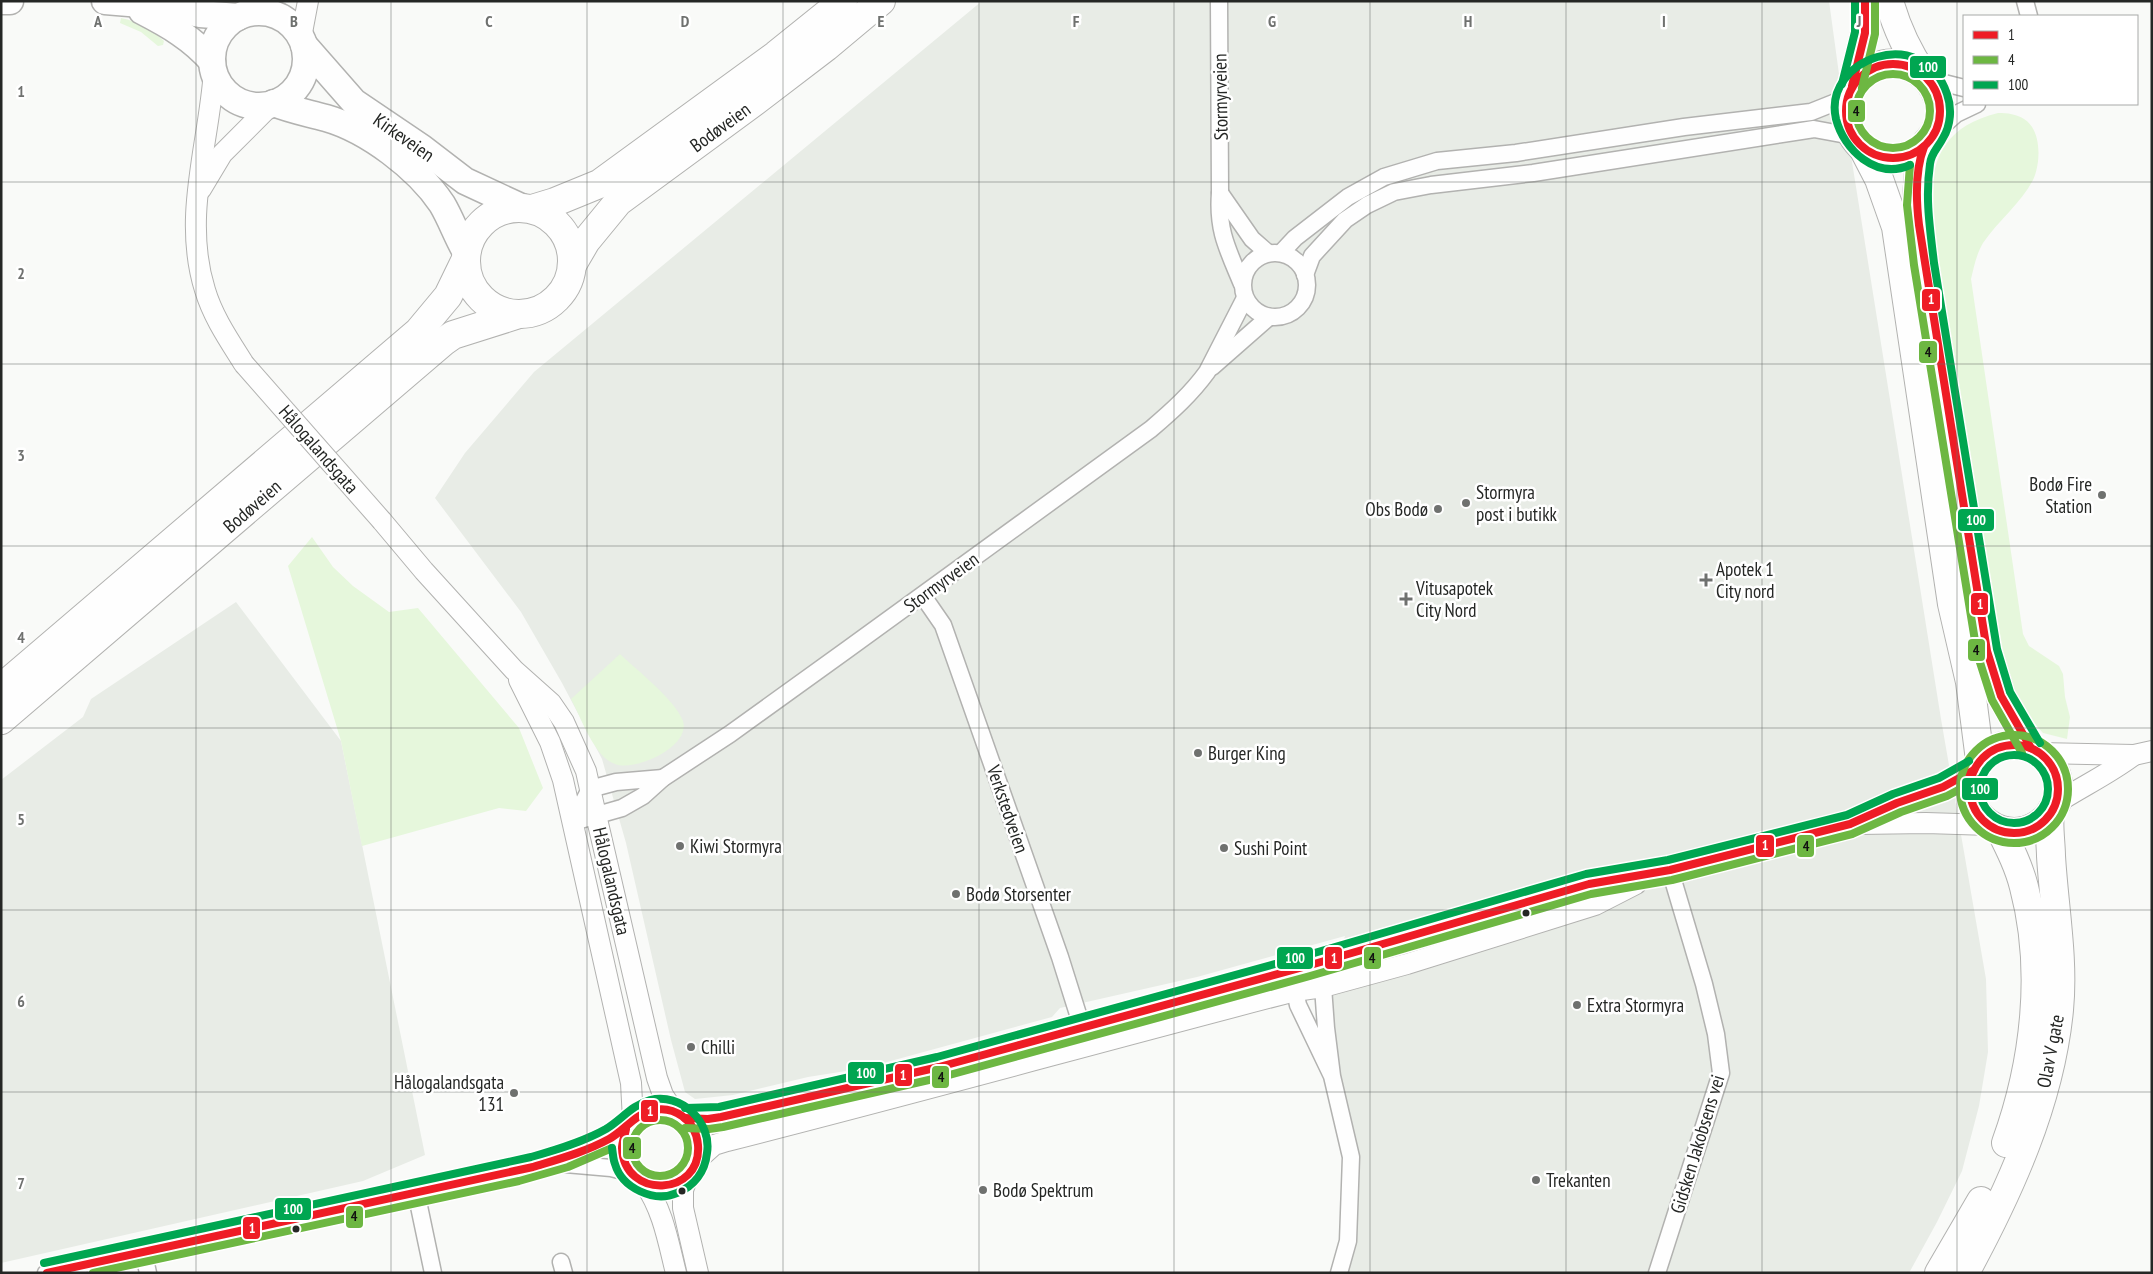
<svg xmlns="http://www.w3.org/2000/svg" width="2153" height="1274" font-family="'PT Sans Narrow',sans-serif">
<rect width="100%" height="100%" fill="#f9faf8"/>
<g fill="#e8ece6">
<polygon points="982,1 1829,1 1845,118 1941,719 1986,979 1988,1052 1979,1106 1962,1171 1937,1222 1909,1273 1332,1273 1341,1234 1345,1187 1341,1131 1320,1015 1345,936 1197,977 1060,1008 1052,1017 865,1068 808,1077 733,1095 695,1099 685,1092 671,1040 626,843 602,759 562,683 521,612 435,498 465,453 534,372"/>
<polygon points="236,602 341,741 425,1155 363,1181 1,1263 1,780 83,717 91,699"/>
</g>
<g fill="#e6f7dc">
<path d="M121,18c18,4 29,10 43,23l-1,4 -5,1 -17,-14 -21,-9z"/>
<path d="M1998,113c10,0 18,1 26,6 18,11 17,44 9,61 -12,23 -35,41 -50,63 -7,12 -9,24 -12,36l52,355 6,12 30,20 4,8 2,23 5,20 -3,22 -24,-6 -9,-10 -13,-18 -19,-42 -45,-250 -27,-211c3,-50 18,-76 68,-89z"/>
<polygon points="312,537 333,567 353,586 389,612 418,608 519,728 543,788 526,811 499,808 362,846 341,741 288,566"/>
<path d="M620,654c17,16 56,47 63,67 8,26 -48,51 -68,43 -21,-7 -34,-47 -44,-65z"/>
</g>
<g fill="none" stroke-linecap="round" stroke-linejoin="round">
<defs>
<g id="minor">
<path d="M1219,1l1,192c-3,38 8,57 22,91"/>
<polyline points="2025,1 2029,16"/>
<polyline points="1928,79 1964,88"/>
<polyline points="1937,131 1956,114 1977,104"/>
<polyline points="1220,193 1252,239 1268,253"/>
<circle cx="1275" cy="285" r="32"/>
<polyline points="1281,253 1295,238 1348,197 1384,177 1437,161 1516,153 1684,127 1811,112 1846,98"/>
<polyline points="1305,275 1312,256 1345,220 1367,205 1394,192 1431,185 1533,173 1814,129 1852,136"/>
<polyline points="1212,367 1269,317"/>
<polyline points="923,596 943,625 1060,957 1082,1027"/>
<path d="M573,822l49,-14 21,-12 20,-18 67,-44 118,-85 303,-220c21,-18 40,-35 56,-57l38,-74"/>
<polyline points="573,822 590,789 616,782 663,778"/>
<polyline points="1332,1076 1298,1005 1295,991 1307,966 1323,987 1326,1028 1332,1076 1351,1157 1348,1241 1339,1273"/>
<polyline points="554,1163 611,1168 631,1173"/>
<polyline points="416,1192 433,1273"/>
<polyline points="143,1250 148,1273"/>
<polyline points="561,1262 564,1273"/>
<path d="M46,1273c123,-29 247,-54 371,-81 70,-16 146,-26 209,-63"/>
<polyline points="1657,1273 1721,1073 1716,1034 1704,984 1670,870"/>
</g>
<g id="tertiary">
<polyline points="248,13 265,1"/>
<polyline points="301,38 308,1"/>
<path d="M214,71c-5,73 -32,146 -9,219 8,27 24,50 39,74"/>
<polyline points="201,189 222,154 272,104"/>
<polyline points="382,521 424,571 514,670 551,703 564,722 586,771 590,789 657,1078 663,1095 674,1112"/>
<polyline points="519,680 550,742 563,780 631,1083 633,1120"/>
<polyline points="2040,753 2134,755 2152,751"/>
<path d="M2055,804c26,-17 54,-30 79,-49"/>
<polyline points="1859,824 1926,823 1989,825"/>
<circle cx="660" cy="1147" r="38"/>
<polyline points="685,1118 708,1119 721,1117 939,1067 1307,966 1589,884 1670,870 1850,824 1897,803 1943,787 1974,770"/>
<path d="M696,1161l18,-16 13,-4c190,-48 379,-101 568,-150l28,-4 84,-23 188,-59 41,-21"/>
<polyline points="689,1173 683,1190 683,1208 698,1273"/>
<path d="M644,1183c19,27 24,58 32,90"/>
</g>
<g id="primary">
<polyline points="1,1 10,1"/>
<polyline points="105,1 153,5 200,14 238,17"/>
<path d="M142,11c27,14 50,27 70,50"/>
<circle cx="259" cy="59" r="47"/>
<polyline points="304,45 354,102 422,148 465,181 521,207"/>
<path d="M274,103c17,7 34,10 52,15 42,12 92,50 116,86 9,15 15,33 24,48"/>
</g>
<g id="trunk">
<path d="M1889,1c8,28 18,50 34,73"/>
<polyline points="1852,86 1865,33 1865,1"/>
<path d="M1924,147c-63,45 -114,-53 -48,-80 12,-6 28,-4 40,3 21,13 31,40 19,62 -3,6 -9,10 -11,15 -5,10 -5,27 -6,38 -3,26 3,53 6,79l63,387 14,45 30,52"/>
<polyline points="1864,150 1879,179 1896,227 1952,604 1970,682 1980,760"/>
<circle cx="519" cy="261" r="53"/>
<polyline points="532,209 555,202 599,184 776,55 843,1"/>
<polyline points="572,265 586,241 618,202 758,99 826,47 881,1"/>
<polyline points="1,688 418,332 448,296 465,261"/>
<polyline points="1,720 443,342 453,335 516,315"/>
<path d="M2001,831c9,18 18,36 23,56 22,83 11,176 -18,256"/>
<polyline points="1939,1273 1981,1201"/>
<path d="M1965,1273c44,-81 85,-170 94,-263 5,-51 -5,-103 -8,-154 0,-11 -3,-32 -1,-42 1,-3 4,-7 6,-10 3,-9 3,-21 0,-30 -7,-18 -25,-30 -44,-29 -14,0 -28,8 -35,20 -30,46 36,94 73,49"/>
</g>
</defs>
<use href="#minor" stroke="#b2b2b0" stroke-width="19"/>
<use href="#tertiary" stroke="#b2b2b0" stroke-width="22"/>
<use href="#primary" stroke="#b2b2b0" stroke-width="29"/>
<use href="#trunk" stroke="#b2b2b0" stroke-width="30"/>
<use href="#minor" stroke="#fefefe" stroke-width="16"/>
<use href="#tertiary" stroke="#fefefe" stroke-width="20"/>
<use href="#primary" stroke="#fefefe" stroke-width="26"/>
<use href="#trunk" stroke="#fefefe" stroke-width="28"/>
<defs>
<polyline id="tertiary-bridge" points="244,364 382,521"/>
</defs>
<use href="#tertiary-bridge" stroke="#b2b2b0" stroke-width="22" stroke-linecap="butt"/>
<use href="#tertiary-bridge" stroke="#fefefe" stroke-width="20"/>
<defs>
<g id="bus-1">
<circle cx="1893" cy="111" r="47"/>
<polyline points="1852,86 1865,33 1865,1"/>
<path d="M1924,147c-9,23 -8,53 -5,78l68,426 14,45 30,52"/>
<circle cx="2014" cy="789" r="44"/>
<polyline points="685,1118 708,1119 721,1117 939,1067 1307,966 1589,884 1670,870 1850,824 1897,803 1943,787 1974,770"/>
<path d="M47,1273l486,-106c26,-8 52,-15 76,-28 15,-8 26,-25 44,-29 10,-2 21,0 29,6 10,7 15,18 16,29 4,52 -74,55 -76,3 0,-6 3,-13 4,-19"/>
</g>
<g id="bus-2">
<circle cx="1893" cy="111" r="37"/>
<polyline points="1862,88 1875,34 1875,1"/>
<polyline points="1910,165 1907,205 1914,265 1977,653 1992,700 2022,753"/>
<circle cx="2014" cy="789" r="54"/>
<circle cx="660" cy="1148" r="28"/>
<polyline points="685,1128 709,1129 723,1127 942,1077 1310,976 1591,894 1672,880 1852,834 1901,812 1947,796 1979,779"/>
<polyline points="93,1273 519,1181 568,1167 612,1148"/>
</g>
<g id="bus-3">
<polyline points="1842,84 1855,32 1855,1"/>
<path d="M1910,165c-34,15 -66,-15 -74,-46 -14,-60 87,-97 111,-25 5,14 4,31 -4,44 -5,10 -12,15 -13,26 -5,34 0,65 4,99l63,386 13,43 30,51"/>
<circle cx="2014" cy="789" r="34"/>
<polyline points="685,1108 719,1107 937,1057 1304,956 1586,874 1668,860 1847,815 1893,794 1939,778 1969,761"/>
<path d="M44,1263l487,-106c25,-7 52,-15 75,-28 15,-9 26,-24 44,-29 31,-8 62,22 57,53 -2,19 -13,33 -30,40 -23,10 -55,-5 -62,-29 -2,-5 -2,-11 -3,-16"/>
</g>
</defs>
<use href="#bus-1" stroke="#fff" stroke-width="11"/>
<use href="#bus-2" stroke="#fff" stroke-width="11"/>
<use href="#bus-3" stroke="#fff" stroke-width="11"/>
<use href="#bus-1" stroke="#ee1c25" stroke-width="8"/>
<use href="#bus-2" stroke="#6db742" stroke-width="8"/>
<use href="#bus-3" stroke="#00a651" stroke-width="8"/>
</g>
<path fill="none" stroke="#6f716f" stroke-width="1" stroke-opacity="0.55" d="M196,1v1272M391,1v1272M587,1v1272M783,1v1272M979,1v1272M1174,1v1272M1370,1v1272M1566,1v1272M1762,1v1272M1957,1v1272M1,182h2151M1,364h2151M1,546h2151M1,728h2151M1,910h2151M1,1092h2151"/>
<g fill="#6f716f" stroke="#fff" stroke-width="2">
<circle cx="2102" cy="495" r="5"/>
<circle cx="1466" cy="503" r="5"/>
<circle cx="1438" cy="509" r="5"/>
<path d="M1703.5 572.5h5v5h5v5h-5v5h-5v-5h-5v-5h5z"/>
<path d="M1403.5 591.5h5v5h5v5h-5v5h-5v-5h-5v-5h5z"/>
<circle cx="1198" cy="753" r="5"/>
<circle cx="680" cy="846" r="5"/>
<circle cx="1224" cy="848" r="5"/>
<circle cx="956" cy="894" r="5"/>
<circle cx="1577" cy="1005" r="5"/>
<circle cx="691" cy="1047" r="5"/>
<circle cx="514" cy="1093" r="5"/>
<circle cx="1536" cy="1180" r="5"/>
<circle cx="983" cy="1190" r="5"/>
</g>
<g fill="#252725" stroke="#fff" stroke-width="2">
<circle cx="1526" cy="913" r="4.5"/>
<circle cx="682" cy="1191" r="4.5"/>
<circle cx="296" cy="1229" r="4.5"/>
</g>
<g text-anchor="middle" stroke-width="5" stroke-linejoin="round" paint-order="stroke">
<g font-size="19" fill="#252725" stroke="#fff">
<text transform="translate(1220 97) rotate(-91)" y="7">Stormyrveien</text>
<text transform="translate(720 127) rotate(-36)" y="7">Bodøveien</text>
<text transform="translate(404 137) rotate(35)" y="7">Kirkeveien</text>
<text transform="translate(319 449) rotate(49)" y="7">Hålogalandsgata</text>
<text transform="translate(252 506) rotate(-41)" y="7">Bodøveien</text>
<text transform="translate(941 582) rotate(-36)" y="7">Stormyrveien</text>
<text transform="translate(1008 809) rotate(71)" y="7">Verkstedveien</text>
<text transform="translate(612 881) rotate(77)" y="7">Hålogalandsgata</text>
<text transform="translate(2050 1051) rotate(-79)" y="7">Olav V gate</text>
<text transform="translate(1697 1144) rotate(-73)" y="7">Gidsken Jakobsens vei</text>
</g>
<g font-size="19" fill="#252725" stroke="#fff" text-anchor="start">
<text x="2092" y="491" text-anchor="end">Bodø Fire<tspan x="2092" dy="22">Station</tspan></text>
<text x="1476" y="499">Stormyra<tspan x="1476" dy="22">post i butikk</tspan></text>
<text x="1428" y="516" text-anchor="end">Obs Bodø</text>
<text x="1716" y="576">Apotek 1<tspan x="1716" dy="22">City nord</tspan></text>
<text x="1416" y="595">Vitusapotek<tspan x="1416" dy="22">City Nord</tspan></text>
<text x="1208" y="760">Burger King</text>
<text x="690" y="853">Kiwi Stormyra</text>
<text x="1234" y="855">Sushi Point</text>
<text x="966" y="901">Bodø Storsenter</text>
<text x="1587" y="1012">Extra Stormyra</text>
<text x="701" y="1054">Chilli</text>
<text x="504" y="1089" text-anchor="end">Hålogalandsgata<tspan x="504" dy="22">131</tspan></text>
<text x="1546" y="1187">Trekanten</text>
<text x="993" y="1197">Bodø Spektrum</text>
</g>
</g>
<g font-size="16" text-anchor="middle" font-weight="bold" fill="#6f716f" stroke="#fff" stroke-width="5" stroke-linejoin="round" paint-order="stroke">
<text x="98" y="27">A</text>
<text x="294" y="27">B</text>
<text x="489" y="27">C</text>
<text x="685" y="27">D</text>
<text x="881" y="27">E</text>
<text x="1076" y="27">F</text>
<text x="1272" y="27">G</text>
<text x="1468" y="27">H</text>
<text x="1664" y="27">I</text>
<text x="1859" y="27">J</text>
<text x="21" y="97">1</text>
<text x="21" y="279">2</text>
<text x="21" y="461">3</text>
<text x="21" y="643">4</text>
<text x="21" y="825">5</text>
<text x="21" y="1007">6</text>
<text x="21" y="1189">7</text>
</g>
<g stroke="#fff" stroke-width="2">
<rect x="1909" y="55" width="38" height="24" rx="5" fill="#00a651"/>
<rect x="1847" y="99" width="19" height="24" rx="5" fill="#6db742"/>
<rect x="1921" y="288" width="20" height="24" rx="5" fill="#ee1c25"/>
<rect x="1918" y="340" width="20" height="24" rx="5" fill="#6db742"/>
<rect x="1957" y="508" width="38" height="24" rx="5" fill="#00a651"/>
<rect x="1970" y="592" width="19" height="24" rx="5" fill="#ee1c25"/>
<rect x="1967" y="638" width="19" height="24" rx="5" fill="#6db742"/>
<rect x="1961" y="777" width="38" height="24" rx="5" fill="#00a651"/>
<rect x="1755" y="834" width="20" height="24" rx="5" fill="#ee1c25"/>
<rect x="1796" y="834" width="19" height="24" rx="5" fill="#6db742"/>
<rect x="1363" y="946" width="19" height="24" rx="5" fill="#6db742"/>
<rect x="1324" y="946" width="19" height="24" rx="5" fill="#ee1c25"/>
<rect x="1276" y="946" width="38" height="24" rx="5" fill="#00a651"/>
<rect x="847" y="1061" width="38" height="24" rx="5" fill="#00a651"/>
<rect x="894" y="1063" width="19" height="24" rx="5" fill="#ee1c25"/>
<rect x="931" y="1065" width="19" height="24" rx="5" fill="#6db742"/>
<rect x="640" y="1099" width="19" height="24" rx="5" fill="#ee1c25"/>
<rect x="622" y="1136" width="20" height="24" rx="5" fill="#6db742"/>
<rect x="274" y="1197" width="38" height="24" rx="5" fill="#00a651"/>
<rect x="345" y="1205" width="19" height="24" rx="5" fill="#6db742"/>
<rect x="242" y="1216" width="19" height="24" rx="5" fill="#ee1c25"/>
</g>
<g font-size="14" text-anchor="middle" font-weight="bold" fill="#fff">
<text x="1928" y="72">100</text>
<text x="1931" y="304">1</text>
<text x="1976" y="525">100</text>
<text x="1980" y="609">1</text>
<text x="1980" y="794">100</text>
<text x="1765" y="850">1</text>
<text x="1334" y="963">1</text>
<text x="1295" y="963">100</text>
<text x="866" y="1078">100</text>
<text x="903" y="1080">1</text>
<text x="650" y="1116">1</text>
<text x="293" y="1214">100</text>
<text x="252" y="1233">1</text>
</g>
<g font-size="14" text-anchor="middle" font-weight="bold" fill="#111">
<text x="1856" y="116">4</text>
<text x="1928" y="357">4</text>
<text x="1976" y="655">4</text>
<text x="1806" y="851">4</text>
<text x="1372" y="963">4</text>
<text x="941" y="1082">4</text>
<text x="632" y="1153">4</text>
<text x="354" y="1221">4</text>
</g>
<rect width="2153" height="1274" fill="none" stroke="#252725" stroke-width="5"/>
<rect x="1963" y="15" width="175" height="90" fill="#ffffff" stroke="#a8a9a8"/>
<rect x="1973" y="31" width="25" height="8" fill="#ee1c25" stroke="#a8a9a8"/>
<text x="2008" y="40" font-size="15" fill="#252725">1</text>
<rect x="1973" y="56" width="25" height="8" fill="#6db742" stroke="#a8a9a8"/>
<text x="2008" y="65" font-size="15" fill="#252725">4</text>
<rect x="1973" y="81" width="25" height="8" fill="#00a651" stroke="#a8a9a8"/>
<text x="2008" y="90" font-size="15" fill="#252725">100</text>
</svg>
